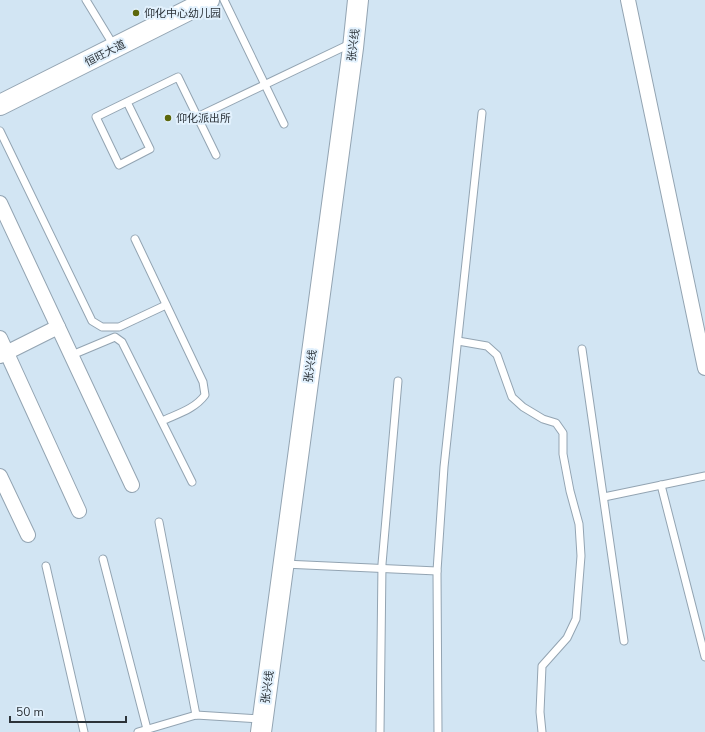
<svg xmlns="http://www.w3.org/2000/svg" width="705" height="732" font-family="'Nunito Sans','Noto Sans SC',sans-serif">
<rect width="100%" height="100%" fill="#d2e5f3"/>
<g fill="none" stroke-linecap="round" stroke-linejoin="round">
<defs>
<g id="lane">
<polyline points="86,0 114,46"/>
<polyline points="224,0 284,124"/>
<polyline points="127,102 150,149 119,165 96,117 178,77 216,155"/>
<polyline points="197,117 352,43"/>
<polyline points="0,131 92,321 102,327 119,327 166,305"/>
<path d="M135,239l68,143 2,13c-10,14 -28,19 -43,26"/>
<polyline points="458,341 487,346 497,355 512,397 523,407 543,419 556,423 563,433 563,454 570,491 579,524 581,556 576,619 567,638 542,666 540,712 542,732"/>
<polyline points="582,349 624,641"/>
<polyline points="72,355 115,337 122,342 192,482"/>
<polyline points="661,485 705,657"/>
<polyline points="604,497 705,476"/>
<polyline points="159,522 196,715"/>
<polyline points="103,559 147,729"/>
<polyline points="284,564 437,571"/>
<polyline points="46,566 84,732"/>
<polyline points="138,732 196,715 261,719"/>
<polyline points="380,732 382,564 398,381"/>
<polyline points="438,732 437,571 444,467 482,113"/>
</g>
<g id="street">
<polyline points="628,0 705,368"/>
<polyline points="0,203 132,485"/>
<polyline points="0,338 79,511"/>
<polyline points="0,356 58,327"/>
<polyline points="0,476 28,535"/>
</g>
<g id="secondary">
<polyline points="0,105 209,0"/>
<polyline points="261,732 353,48 358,0"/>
</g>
</defs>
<use href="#lane" stroke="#93a4b2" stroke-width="9"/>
<use href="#street" stroke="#93a4b2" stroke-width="16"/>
<use href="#secondary" stroke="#93a4b2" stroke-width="22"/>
<use href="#lane" stroke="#fff" stroke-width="7"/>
<use href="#street" stroke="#fff" stroke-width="14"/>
<use href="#secondary" stroke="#fff" stroke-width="20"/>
</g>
<g fill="#5c670b" stroke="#e2f1fd" stroke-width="1.5">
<circle cx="136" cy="13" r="4"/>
<circle cx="168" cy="118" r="4"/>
</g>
<g text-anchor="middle" stroke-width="4" stroke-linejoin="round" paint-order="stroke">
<g font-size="11" fill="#2c3339" stroke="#e2f1fd" text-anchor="start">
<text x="144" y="17">仰化中心幼儿园</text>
<text x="176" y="122">仰化派出所</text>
</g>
<g font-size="11" fill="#2c3339" stroke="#e2f1fd">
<text transform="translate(353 45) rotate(-83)" y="4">张兴线</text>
<text transform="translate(105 53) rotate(-27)" y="4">恒旺大道</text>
<text transform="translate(310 366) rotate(-82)" y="4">张兴线</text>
<text transform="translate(267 687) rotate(-82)" y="4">张兴线</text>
</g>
</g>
<path d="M10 716v6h116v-6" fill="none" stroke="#2c3339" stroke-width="2"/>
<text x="16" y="716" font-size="12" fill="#2c3339" stroke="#e2f1fd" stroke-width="3" paint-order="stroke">50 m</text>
</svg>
